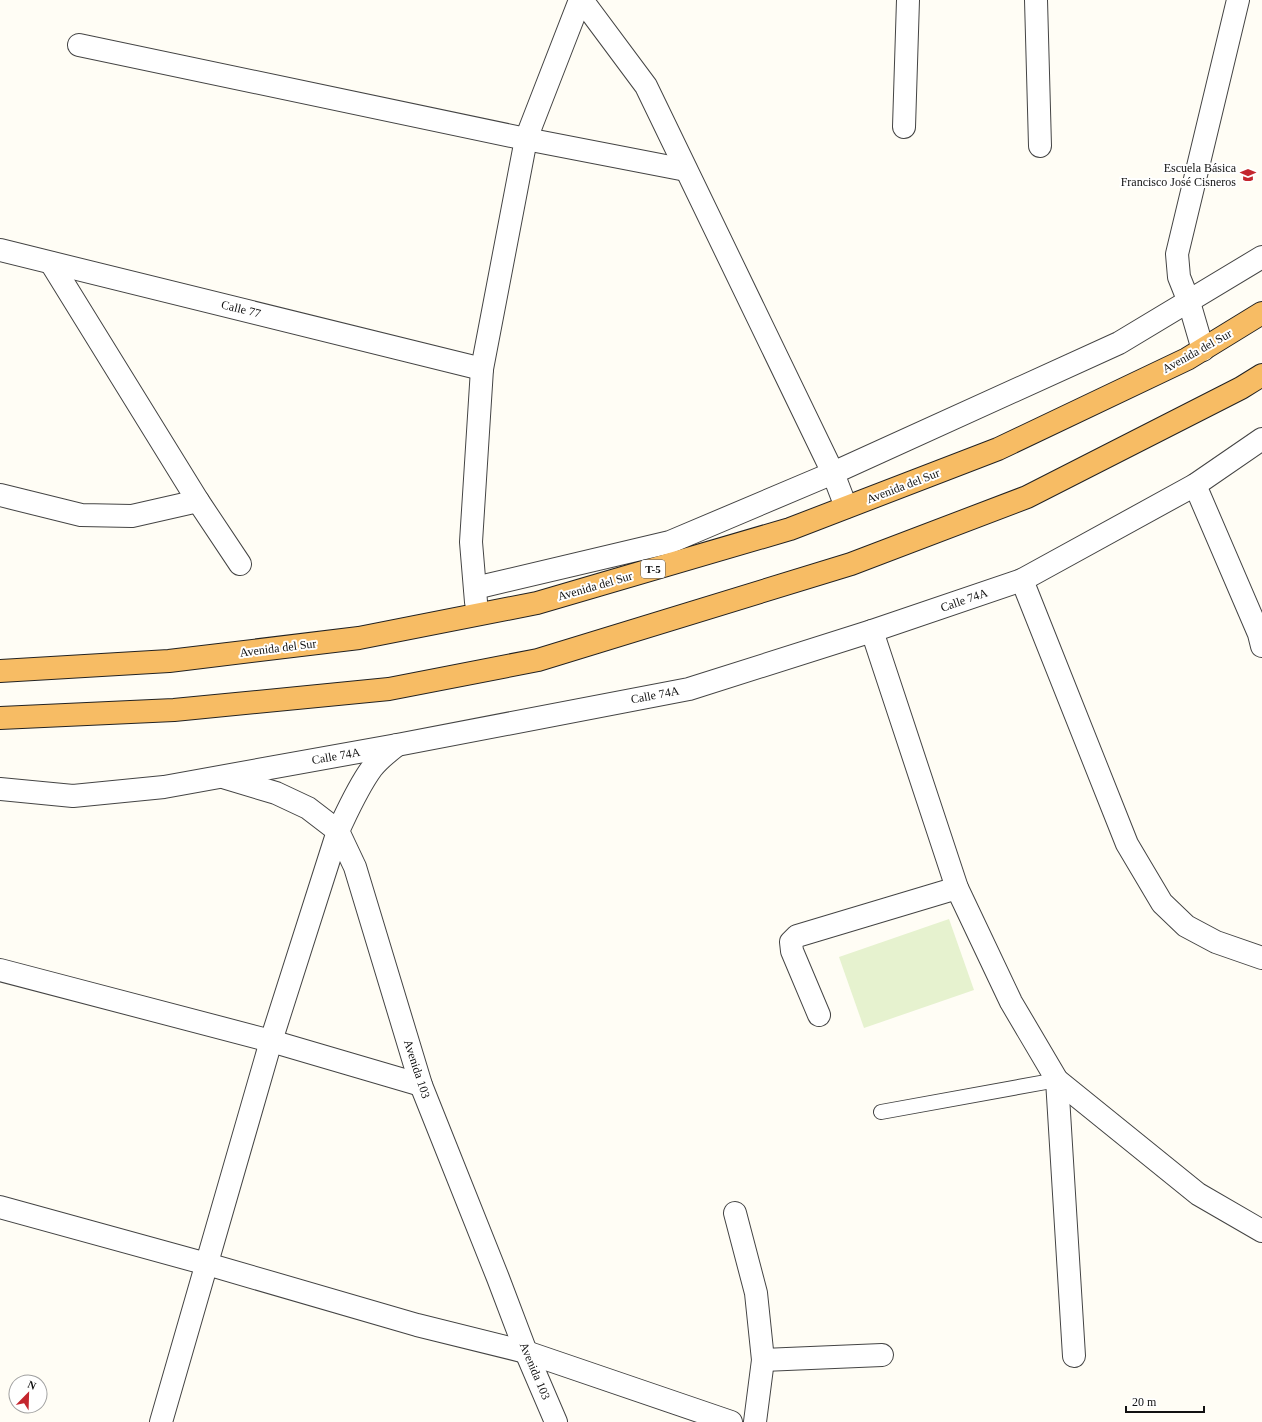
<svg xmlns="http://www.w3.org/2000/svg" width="1262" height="1422" font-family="'Times New Roman',serif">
<rect width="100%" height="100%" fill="#fffdf5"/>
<polygon fill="#e6f2cf" points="949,919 974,990 864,1028 839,957"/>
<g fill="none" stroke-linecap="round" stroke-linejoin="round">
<defs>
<polyline id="service" points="881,1112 1057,1080"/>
<g id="minor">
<polyline points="582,0 646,86 833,473 846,507"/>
<polyline points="1036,0 1040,146"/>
<polyline points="79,45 526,139 686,170"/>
<polyline points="904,127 908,0"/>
<polyline points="0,250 482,369"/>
<polyline points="51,263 198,501 240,564"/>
<polyline points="1203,350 1189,302 1179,277 1177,254 1238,0"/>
<polyline points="1195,485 1259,634 1262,646"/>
<polyline points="0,495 81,515 132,516 198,501"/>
<polyline points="1022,580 1127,844 1162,903 1186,926 1216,942 1262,958"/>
<polyline points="475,588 670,542 833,473 1119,343 1262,257"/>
<polyline points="476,602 471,542 482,369 526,139 580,0"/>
<polyline points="872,631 957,888 1011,1002 1057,1080 1198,1194 1262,1231"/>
<polyline points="226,778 276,793 308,808 338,831 355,867 421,1085 498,1278 526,1352 556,1422"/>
<polyline points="0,789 73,796 164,787 397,745 689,689 872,631 1022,580 1195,485 1262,439"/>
<polyline points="0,970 271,1041 421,1085"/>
<polyline points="819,1015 792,951 791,942 797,936 957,888"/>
<polyline points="1057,1080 1074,1356"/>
<polyline points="0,1207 207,1264 417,1325 526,1352 731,1422"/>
<polyline points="735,1213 756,1293 763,1360 755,1422"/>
<polyline points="763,1360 882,1355"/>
<path d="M161,1422l110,-381 67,-210c10,-21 20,-44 34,-63 7,-9 16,-16 25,-23"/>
</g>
<g id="trunk">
<polyline points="0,671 169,661 359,638 537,603 790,529 998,449 1187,359 1262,313"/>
<polyline points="0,718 174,710 389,689 538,660 851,564 1027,497 1241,388 1262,375"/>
</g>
</defs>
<use href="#service" stroke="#444" stroke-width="16"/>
<use href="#minor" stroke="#444" stroke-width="24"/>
<use href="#trunk" stroke="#222" stroke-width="24"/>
<use href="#service" stroke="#fff" stroke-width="14"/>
<use href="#minor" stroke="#fff" stroke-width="22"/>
<use href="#trunk" stroke="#f7bc64" stroke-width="22"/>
</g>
<defs>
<symbol id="school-bare" viewBox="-9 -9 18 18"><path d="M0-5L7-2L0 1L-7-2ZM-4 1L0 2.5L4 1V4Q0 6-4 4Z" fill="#c4262e" stroke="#fff" stroke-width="2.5" paint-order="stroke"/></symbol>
</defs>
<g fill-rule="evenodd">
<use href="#school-bare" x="1237" y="164" width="22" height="22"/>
</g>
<g text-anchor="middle" stroke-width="4" stroke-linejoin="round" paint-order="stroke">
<rect fill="#fff" stroke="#585858" stroke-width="1" x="641" y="560" width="24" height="18" rx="3"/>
<g font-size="11" font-weight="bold" fill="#111">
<text x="653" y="573">T-5</text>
</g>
<g font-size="12" fill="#111" stroke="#fff" text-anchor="end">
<text x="1236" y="172">Escuela Básica<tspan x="1236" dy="14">Francisco José Cisneros</tspan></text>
</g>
<g font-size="12" fill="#111" stroke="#fff">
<text transform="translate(241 309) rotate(14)" y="4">Calle 77</text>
<text transform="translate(1197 351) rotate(-29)" y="4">Avenida del Sur</text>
<text transform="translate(903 486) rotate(-21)" y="4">Avenida del Sur</text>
<text transform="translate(595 586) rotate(-16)" y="4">Avenida del Sur</text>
<text transform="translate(964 600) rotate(-19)" y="4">Calle 74A</text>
<text transform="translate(278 648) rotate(-7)" y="4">Avenida del Sur</text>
<text transform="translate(655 695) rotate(-11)" y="4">Calle 74A</text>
<text transform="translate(336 756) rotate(-10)" y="4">Calle 74A</text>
<text transform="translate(417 1069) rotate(72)" y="4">Avenida 103</text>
<text transform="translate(535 1371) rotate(67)" y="4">Avenida 103</text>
</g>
</g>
<g transform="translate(28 1394) rotate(23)"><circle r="19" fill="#ffffff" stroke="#a0a0a0"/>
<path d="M0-3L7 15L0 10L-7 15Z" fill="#c4262e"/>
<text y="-6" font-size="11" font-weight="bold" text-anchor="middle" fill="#111111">N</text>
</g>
<path d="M1126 1406v6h78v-6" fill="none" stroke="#111111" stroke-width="2"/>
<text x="1132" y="1406" font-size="12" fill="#111111" stroke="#ffffff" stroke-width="3" paint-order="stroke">20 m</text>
</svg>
